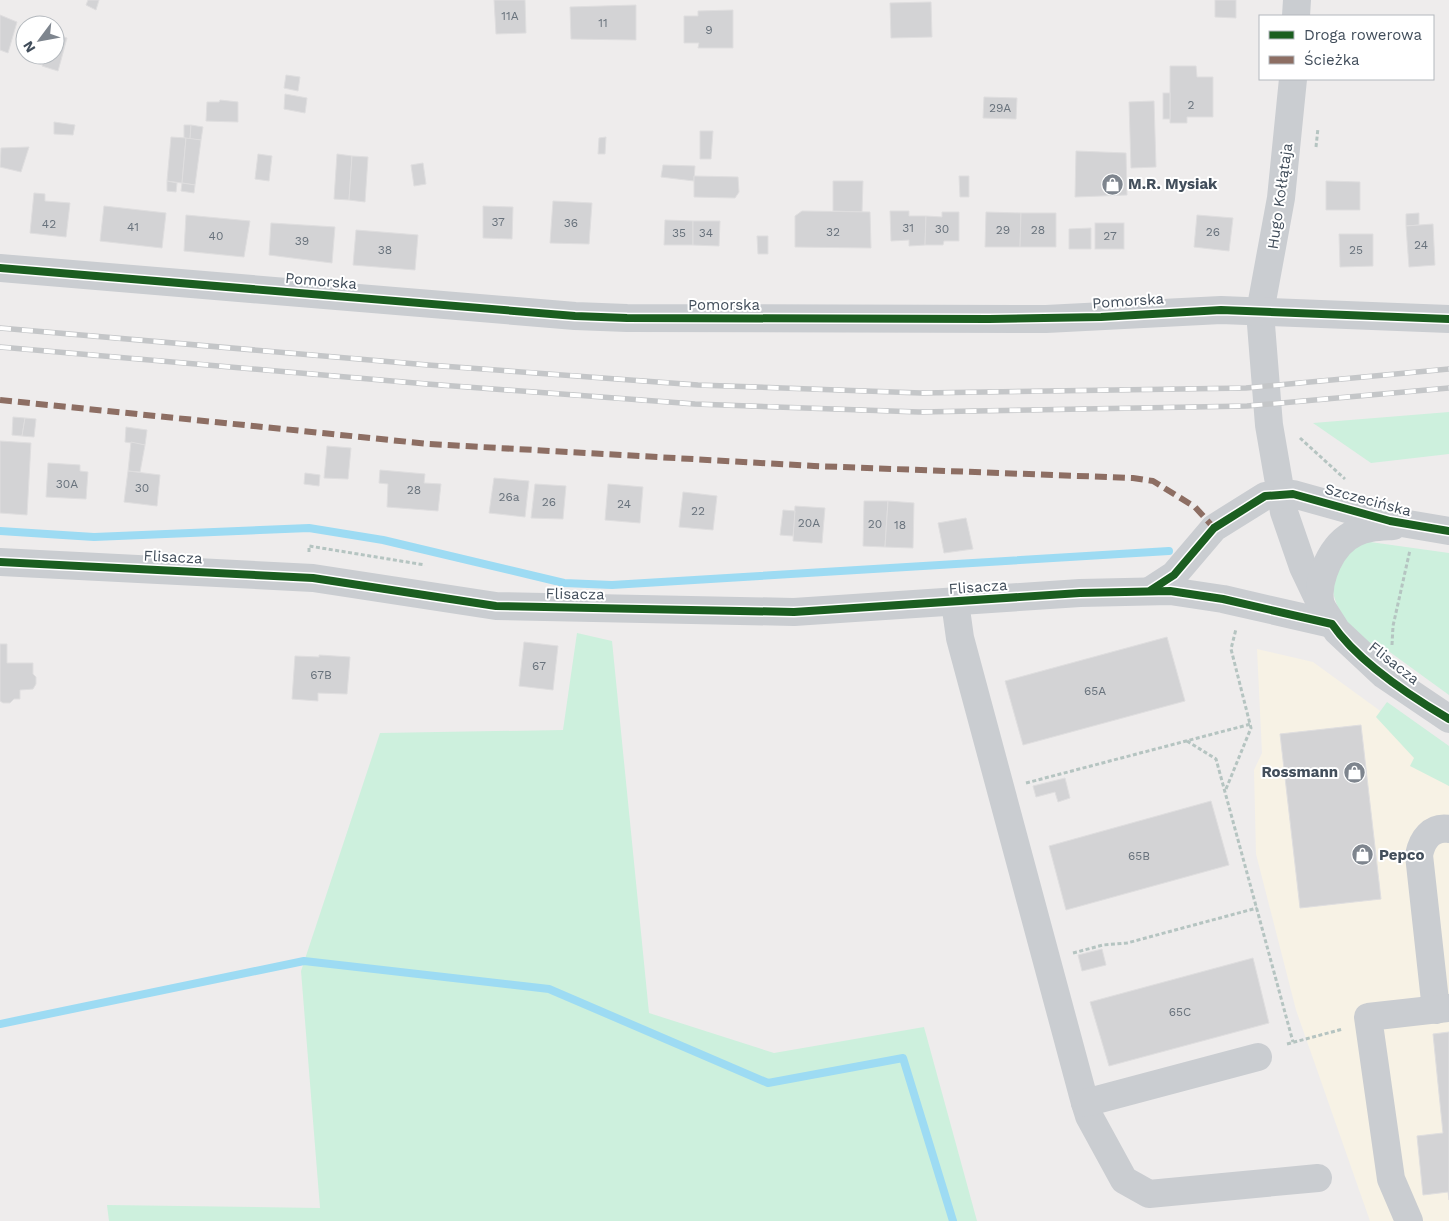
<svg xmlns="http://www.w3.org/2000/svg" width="1449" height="1221" font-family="'Work Sans',sans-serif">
<rect width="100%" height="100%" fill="#eeecec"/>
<polygon fill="#f7f2e5" points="1257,649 1313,662 1449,761 1449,1221 1370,1221 1296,1010 1256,854 1254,770 1262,753"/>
<g fill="#cdf0dd">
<polygon points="1449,412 1449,454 1371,463 1313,423"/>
<path d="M1363,541l86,12v142l-62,-45 -6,6c-24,-23 -62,-53 -43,-91 5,-9 17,-17 25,-24z"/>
<polygon points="577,633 612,641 649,1013 774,1053 924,1027 977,1221 109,1221 107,1205 320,1208 301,971 380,733 563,730"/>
<polygon points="1387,702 1449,746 1449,786 1410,766 1414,758 1376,717"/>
</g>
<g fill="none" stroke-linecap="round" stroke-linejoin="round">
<g stroke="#9ddbf3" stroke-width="8">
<polyline points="0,531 94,537 309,528 383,540 564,583 612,585 1169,551"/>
<polyline points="0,1024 304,961 549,989 768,1083 903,1058 953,1221"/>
</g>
</g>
<g fill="#d3d3d5" stroke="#dfdedf">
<polygon points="88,0 99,0 96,10 86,5"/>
<polygon points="494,0 525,0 526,33 496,34"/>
<polygon points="1215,0 1236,0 1236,18 1215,17"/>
<polygon points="931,2 932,37 891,38 890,3"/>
<polygon points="636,5 636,40 571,39 570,7"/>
<polygon points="733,10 733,48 698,48 699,43 684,43 684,16 698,16 698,11"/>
<polygon points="0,15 17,22 8,53 0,50"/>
<polygon points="55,34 67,38 58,71 42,66 45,55 55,55"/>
<polygon points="1170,66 1196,66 1197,77 1213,77 1213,117 1187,117 1187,123 1170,123"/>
<polygon points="286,75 300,77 298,91 284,88"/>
<rect x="1163" y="93" width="7" height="26"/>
<polygon points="285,94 307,98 305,113 284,109"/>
<polygon points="984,97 1017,98 1016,119 983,118"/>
<polygon points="220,100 238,102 238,122 206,121 207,102 219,102"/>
<polygon points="1154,101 1156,167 1131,168 1129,102"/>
<polygon points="54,122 75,125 73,135 54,134"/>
<polygon points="184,125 191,125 190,139 184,138"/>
<polygon points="191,125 203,127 201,140 190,139"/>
<polygon points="700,131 713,131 711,159 700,159"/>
<polygon points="171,137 186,138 182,183 167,181"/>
<polygon points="606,137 605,154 598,154 599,138"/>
<polygon points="186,138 201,140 195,185 182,183"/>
<polygon points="29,147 21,172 0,167 1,148"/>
<polygon points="1076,151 1126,153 1127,195 1075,197"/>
<polygon points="258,154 272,156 269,181 255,179"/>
<polygon points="337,154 352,156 349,200 334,199"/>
<polygon points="352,156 368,157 365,202 349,200"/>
<polygon points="423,163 426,184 414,186 411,165"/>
<polygon points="663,165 695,166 694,181 661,177"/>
<polygon points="694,176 738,177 739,192 735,198 694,197"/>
<polygon points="959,176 969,176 969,197 960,197"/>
<polygon points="167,181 177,183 176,192 167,191"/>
<polygon points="833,181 863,181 862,212 833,211"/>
<polygon points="1326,181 1360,182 1360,210 1326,210"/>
<polygon points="182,183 195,185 194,193 181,191"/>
<polygon points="34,193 45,194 45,201 70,203 66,237 30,233"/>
<polygon points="553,201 592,203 589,244 550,243"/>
<polygon points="104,206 166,213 162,248 100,241"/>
<polygon points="483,206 513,207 512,239 483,238"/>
<polygon points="802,211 870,212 871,248 795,247 795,216"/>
<polygon points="890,211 909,211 909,216 926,216 925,245 909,246 909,240 891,241"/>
<polygon points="942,212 959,212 959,241 944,241 943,245 925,245 926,216 942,217"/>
<polygon points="986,212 1021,213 1020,247 985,247"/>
<polygon points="1021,213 1056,213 1056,247 1020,247"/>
<polygon points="1419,213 1419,225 1406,226 1406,214"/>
<polygon points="186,215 250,221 244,257 184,251"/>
<polygon points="1197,215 1233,218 1229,251 1194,247"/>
<polygon points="665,220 693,221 693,245 664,245"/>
<polygon points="693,221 720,221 719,246 693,245"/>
<polygon points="271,223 335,227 332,263 269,255"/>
<rect x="1095" y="223" width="29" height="26"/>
<polygon points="1433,224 1435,265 1409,267 1406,226"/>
<polygon points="1091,228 1091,249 1069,249 1069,229"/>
<polygon points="356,230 418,235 415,270 353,265"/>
<polygon points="1339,234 1373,234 1373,266 1340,267"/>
<polygon points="757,236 768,236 768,254 758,254"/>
<polygon points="13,417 25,418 22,436 12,435"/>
<polygon points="25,418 36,419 34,437 22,436"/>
<polygon points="126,427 147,430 145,445 125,442"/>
<polygon points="0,441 31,443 27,515 0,513"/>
<polygon points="131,442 145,445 140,472 128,471"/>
<polygon points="327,446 351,448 348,479 324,478"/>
<polygon points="48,463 80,465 80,471 88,472 86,499 46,497"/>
<polygon points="380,470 425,474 424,483 441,484 438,511 387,507 388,484 379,483"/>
<polygon points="128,471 160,475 157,506 124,502"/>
<polygon points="305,473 320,475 319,486 304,484"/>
<polygon points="494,478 529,481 525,517 489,513"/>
<polygon points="535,484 566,486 563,519 531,518"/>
<polygon points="608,484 643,487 640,523 605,520"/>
<polygon points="683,492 717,496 713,530 679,527"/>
<polygon points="864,501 888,501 885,547 863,546"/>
<polygon points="888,501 914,503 913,548 885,547"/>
<polygon points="795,506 825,508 822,543 793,541"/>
<polygon points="783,510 795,511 793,536 780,535"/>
<polygon points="966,518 973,549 944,553 938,523"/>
<polygon points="1167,637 1185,701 1023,745 1005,681"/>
<polygon points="524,642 558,646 553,690 519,686"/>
<polygon points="0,644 7,644 7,663 33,663 33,674 36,677 36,684 33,689 20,690 20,699 14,699 10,703 3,703 0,701"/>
<polygon points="319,655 350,657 347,694 318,693 318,701 292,699 295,656 319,657"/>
<polygon points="1361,725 1381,899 1300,908 1280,734"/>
<polygon points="1065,778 1070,798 1058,802 1055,792 1036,797 1033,786"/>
<polygon points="1211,801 1229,865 1066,910 1049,846"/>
<polygon points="1102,949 1106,965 1082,971 1078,955"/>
<polygon points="1253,958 1269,1023 1109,1066 1090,1002"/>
<polygon points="1449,1032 1449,1200 1448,1192 1423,1195 1417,1136 1443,1133 1433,1034"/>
</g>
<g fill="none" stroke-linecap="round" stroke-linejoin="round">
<g stroke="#b5c4c1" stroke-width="3" stroke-dasharray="4 2.5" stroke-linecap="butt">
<polyline points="1316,147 1318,128"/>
<polyline points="1300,438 1345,479"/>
<polyline points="309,552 309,546 425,565"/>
<polyline points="1392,645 1393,626 1410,550"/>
<polyline points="1187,741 1216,759 1293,1042"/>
<polyline points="1026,783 1251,724"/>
<polyline points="1226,789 1251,728 1231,649 1236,629"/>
<polyline points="1073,953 1103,945 1127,943 1257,908"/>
<polyline points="1287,1044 1343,1029"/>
</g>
<g stroke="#cacdd1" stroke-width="28">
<polyline points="1296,16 1297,0"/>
<polyline points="1293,79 1281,198 1260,312 1269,425 1284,512 1303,567 1323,609 1337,631 1384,675 1449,719"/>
<polyline points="0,268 575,316 627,318 1046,319 1221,310 1449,319"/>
<polyline points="0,562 313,578 496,606 794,612 1080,593 1170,591 1223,599 1332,624"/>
<polyline points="1151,590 1174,575 1214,528 1265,496 1293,494 1390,521 1449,531"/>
<polyline points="955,602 960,638 1085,1103 1089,1116 1124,1180 1149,1194 1318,1178"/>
<path d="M1320,603c-3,-24 11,-59 35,-70 12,-6 24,-6 38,-7"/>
<path d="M1436,1010l-17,-155c3,-15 12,-29 30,-26"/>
<polyline points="1085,1103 1258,1057"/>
<polyline points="1409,1221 1391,1179 1368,1017 1449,1008"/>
</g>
<defs>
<g id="rail">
<polyline points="0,328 428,365 698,385 921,393 1246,388 1449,369"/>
<polyline points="0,347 427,384 695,404 919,412 1247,406 1449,388"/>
</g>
</defs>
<use href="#rail" stroke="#c4c6c8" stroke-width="5.5"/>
<use href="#rail" stroke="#fff" stroke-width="4" stroke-dasharray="11" stroke-linecap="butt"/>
<polyline stroke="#8d6e63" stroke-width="6" stroke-dasharray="12 6" stroke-linecap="butt" points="0,400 429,444 814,466 1133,478 1153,481 1195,507 1214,528"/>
<defs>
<g id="cycleway">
<polyline points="0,268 575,316 627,318 989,319 1101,317 1221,310 1449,319"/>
<path d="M0,562l313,16 183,28 298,6 286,-19 90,-2 53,8 109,25c26,38 78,72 117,95"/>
<polyline points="1151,590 1174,575 1214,528 1265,496 1293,494 1390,521 1449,531"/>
</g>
</defs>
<use href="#cycleway" stroke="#fff" stroke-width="11"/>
<use href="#cycleway" stroke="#1b5e20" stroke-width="8"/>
</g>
<defs>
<symbol id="shop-disc" viewBox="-11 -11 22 22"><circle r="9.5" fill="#7e858e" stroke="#fff"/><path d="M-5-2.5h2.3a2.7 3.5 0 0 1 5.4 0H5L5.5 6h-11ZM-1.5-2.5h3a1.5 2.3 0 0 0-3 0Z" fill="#fff"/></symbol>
</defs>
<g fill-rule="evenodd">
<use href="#shop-disc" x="1100" y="172" width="25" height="25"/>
<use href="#shop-disc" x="1342" y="760" width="25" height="25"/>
<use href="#shop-disc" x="1350" y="842" width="25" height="25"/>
</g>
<g text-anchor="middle" stroke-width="4" stroke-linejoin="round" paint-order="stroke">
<g font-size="12" fill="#68727c">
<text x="510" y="20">11A</text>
<text x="603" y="27">11</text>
<text x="709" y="34">9</text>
<text x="1191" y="109">2</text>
<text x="1000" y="112">29A</text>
<text x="498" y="226">37</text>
<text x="571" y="227">36</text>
<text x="49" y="228">42</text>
<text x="133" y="231">41</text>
<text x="908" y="232">31</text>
<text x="942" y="233">30</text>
<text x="1003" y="234">29</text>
<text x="1038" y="234">28</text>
<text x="833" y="236">32</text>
<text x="1213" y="236">26</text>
<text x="679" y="237">35</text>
<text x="706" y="237">34</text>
<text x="216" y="240">40</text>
<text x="1110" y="240">27</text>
<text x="302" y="245">39</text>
<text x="1421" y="249">24</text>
<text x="385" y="254">38</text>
<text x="1356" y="254">25</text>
<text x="67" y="488">30A</text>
<text x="142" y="492">30</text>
<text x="414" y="494">28</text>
<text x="509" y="501">26a</text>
<text x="549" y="506">26</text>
<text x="624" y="508">24</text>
<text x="698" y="515">22</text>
<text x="809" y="527">20A</text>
<text x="875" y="528">20</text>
<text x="900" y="529">18</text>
<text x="539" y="670">67</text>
<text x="321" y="679">67B</text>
<text x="1095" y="695">65A</text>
<text x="1139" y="860">65B</text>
<text x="1180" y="1016">65C</text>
</g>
<g font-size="15" font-weight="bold" fill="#424e5b" stroke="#fff" text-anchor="start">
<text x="1128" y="189">M.R. Mysiak</text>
<text x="1338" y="777" text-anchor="end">Rossmann</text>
<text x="1379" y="860">Pepco</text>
</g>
<g font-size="15" fill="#424e5b" stroke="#fff">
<text transform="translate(1280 196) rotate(-82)" y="5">Hugo Kołłątaja</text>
<text transform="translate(321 281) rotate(5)" y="5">Pomorska</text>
<text transform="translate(1128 301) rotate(-4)" y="5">Pomorska</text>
<text x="724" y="310">Pomorska</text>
<text transform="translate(1368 500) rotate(15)" y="5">Szczecińska</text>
<text transform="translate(173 557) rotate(3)" y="5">Flisacza</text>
<text transform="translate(978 587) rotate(-4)" y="5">Flisacza</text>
<text transform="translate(575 594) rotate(1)" y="5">Flisacza</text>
<text transform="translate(1394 663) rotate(38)" y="5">Flisacza</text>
</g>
</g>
<rect x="1259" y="15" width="175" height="65" fill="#ffffff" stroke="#b3b8bd"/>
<rect x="1269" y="31" width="25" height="8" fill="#1b5e20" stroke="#b3b8bd"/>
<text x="1304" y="40" font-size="15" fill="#424e5b">Droga rowerowa</text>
<rect x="1269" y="56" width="25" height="8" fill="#8d6e63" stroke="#b3b8bd"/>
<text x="1304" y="65" font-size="15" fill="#424e5b">Ścieżka</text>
<g transform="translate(40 40) rotate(238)"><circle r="24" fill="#ffffff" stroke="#b3b8bd"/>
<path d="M0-4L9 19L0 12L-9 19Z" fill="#7e858e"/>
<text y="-8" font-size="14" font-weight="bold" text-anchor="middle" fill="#424e5b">N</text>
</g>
</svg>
